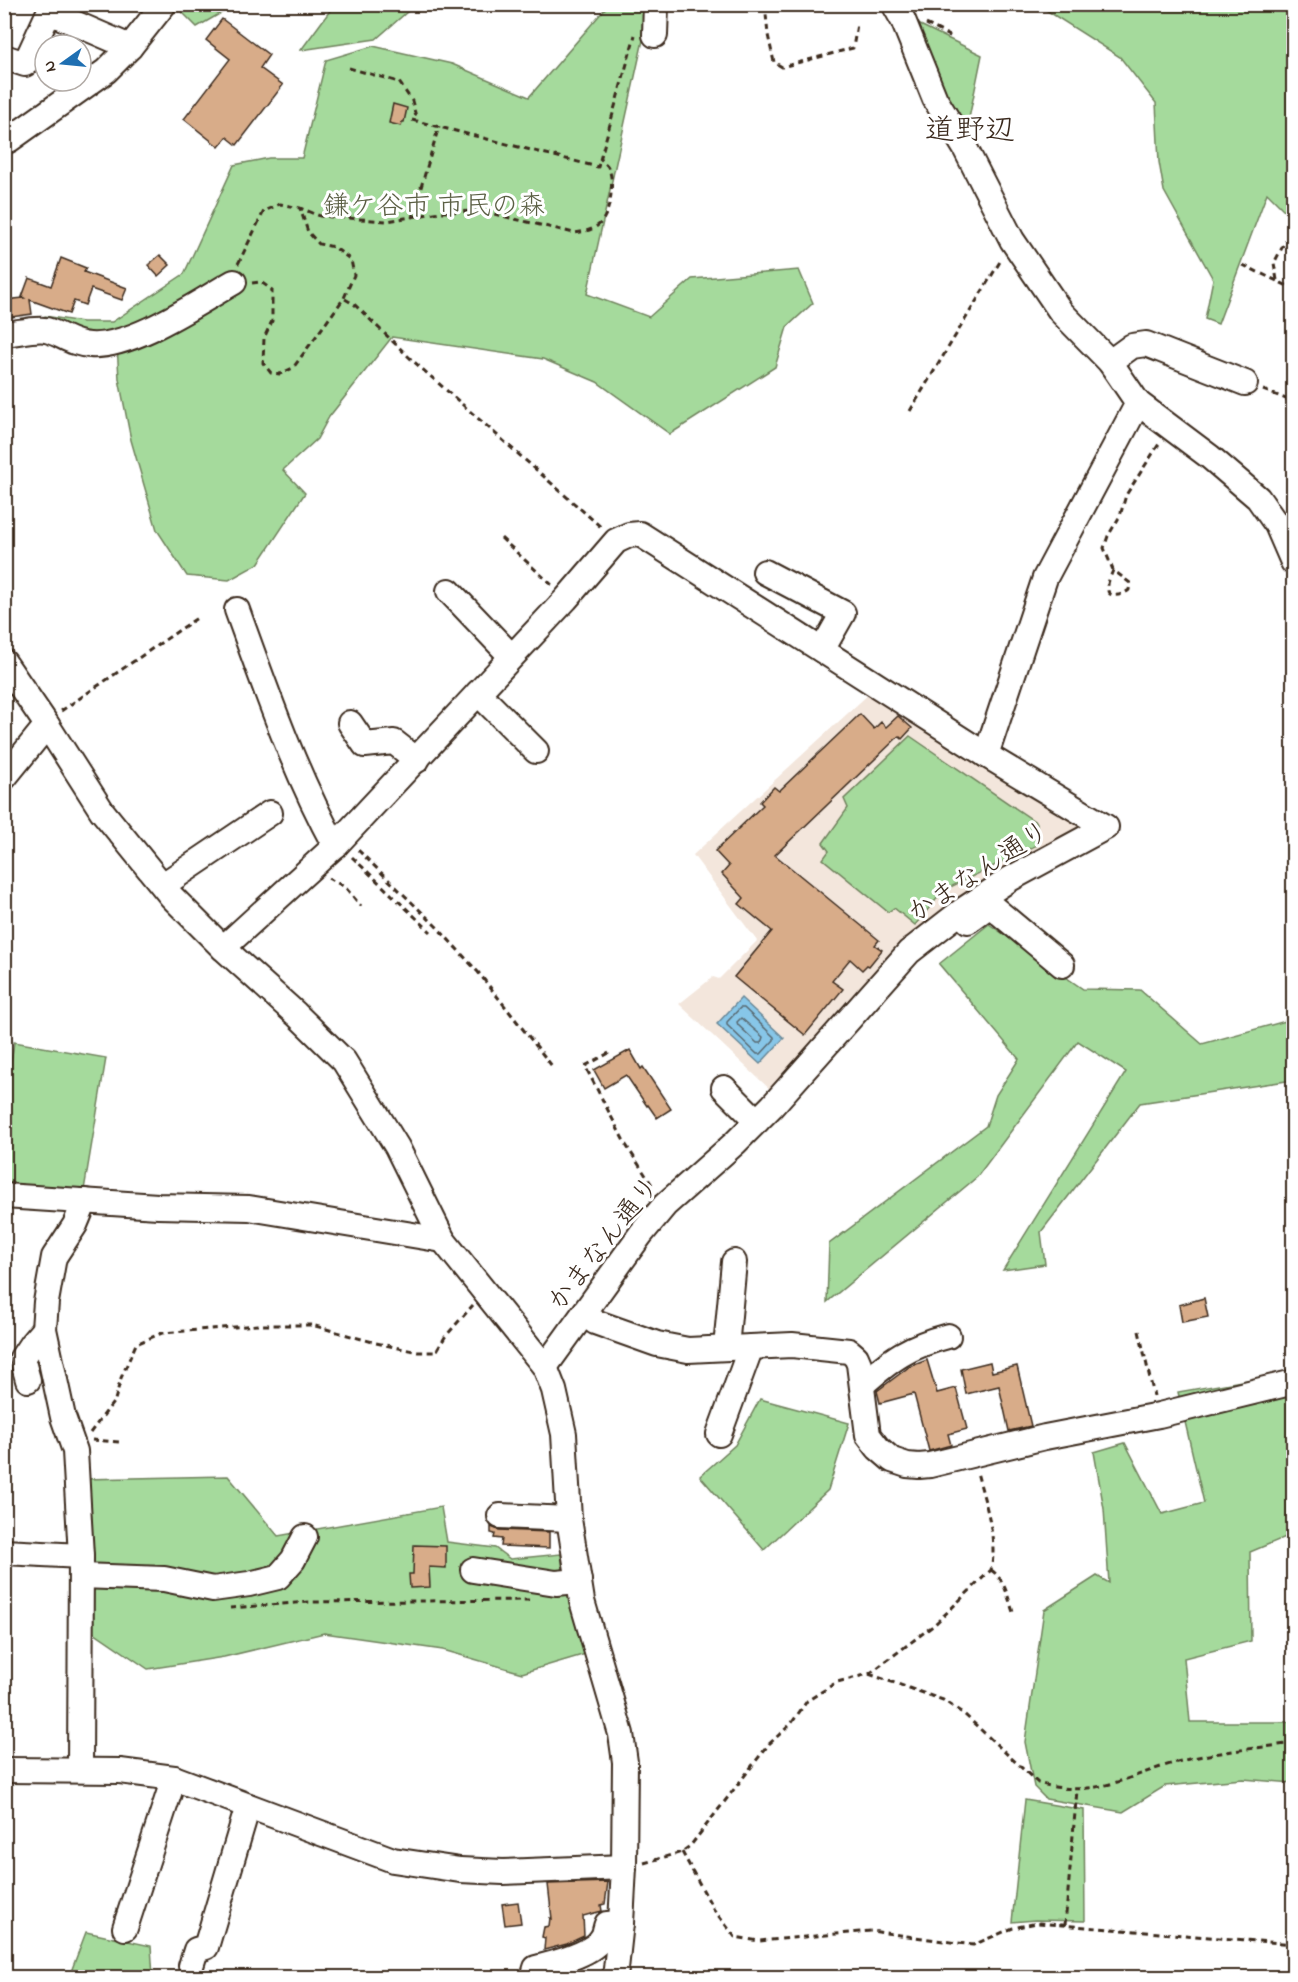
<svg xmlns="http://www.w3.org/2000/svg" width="1298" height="1982" font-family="'Indie Flower','Klee One',sans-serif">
<rect width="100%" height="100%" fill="#fff"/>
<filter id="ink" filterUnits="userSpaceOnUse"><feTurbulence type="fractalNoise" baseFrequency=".0167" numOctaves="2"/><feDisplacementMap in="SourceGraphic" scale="12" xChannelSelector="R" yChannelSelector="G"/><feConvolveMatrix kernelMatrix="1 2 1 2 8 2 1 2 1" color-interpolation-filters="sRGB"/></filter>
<g filter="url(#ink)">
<polygon fill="#f3e6dc" points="871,692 1087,828 958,904 774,1093 679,1004 713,977 719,979 757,941 693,855"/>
<g fill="#a5da9c" stroke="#70825d" stroke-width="1.5">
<polygon points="609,4 667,5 662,28 643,40 587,294 649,317 692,279 799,270 813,303 787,327 775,367 670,434 597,382 543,359 392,337 329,417 317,439 283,470 305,493 258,564 229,580 187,576 157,530 131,440 119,379 117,344 41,323 45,316 82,322 112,322 184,274 234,165 269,158 302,158 326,60 373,46 452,64 529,97"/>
<polygon points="180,5 180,4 235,5 197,27 178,8"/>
<polygon points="329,5 415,5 376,39 301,50 332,8"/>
<polygon points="1285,5 1294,9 1293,219 1267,193 1218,324 1205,319 1213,279 1164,191 1159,162 1156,103 1120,57 1038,5"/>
<polygon points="914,22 982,55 965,138"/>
<polygon points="910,736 1037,823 1037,845 944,890 915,925 894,908 888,912 823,859 829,851 823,843 848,808 844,799"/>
<polygon points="989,924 1083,989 1140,990 1202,1044 1293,1019 1293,1080 1140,1103 1041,1232 1045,1264 1003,1270 1126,1072 1078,1041 977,1177 827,1302 829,1244 986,1126 996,1095 1019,1059 939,964"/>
<polygon points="14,1042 106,1058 83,1196 5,1191 4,1110"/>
<polygon points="1293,1372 1293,1534 1250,1552 1251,1641 1184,1658 1190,1722 1293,1722 1293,1783 1243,1779 1165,1786 1123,1812 1046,1799 1034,1787 1025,1742 1044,1610 1097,1576 1109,1583 1104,1509 1094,1452 1125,1443 1162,1514 1204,1503 1178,1392"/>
<polygon points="760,1399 849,1423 828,1490 764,1550 700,1476 735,1445"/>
<polygon points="228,1476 278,1536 441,1507 447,1542 495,1548 510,1559 561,1554 564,1582 589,1653 522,1673 443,1650 324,1633 224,1657 148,1669 91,1630 84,1479"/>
<polygon points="1025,1800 1084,1810 1085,1921 1035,1920 1012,1922"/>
<polygon points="86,1932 151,1946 153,1977 69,1977"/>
</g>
<polygon fill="#87c6e8" stroke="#698897" stroke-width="1.5" points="741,998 784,1038 760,1064 717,1024"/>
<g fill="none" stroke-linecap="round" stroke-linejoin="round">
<g stroke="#59686f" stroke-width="1.5">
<polygon points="740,1008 744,1008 774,1037 774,1040 761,1054 757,1054 727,1025 727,1022"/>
<polygon points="741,1018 763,1037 761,1043 757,1043 738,1025 737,1022"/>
</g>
</g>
<g fill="#d8ac89" stroke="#3b2a1e" stroke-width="1.5">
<polygon points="222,19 269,55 260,68 283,85 237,145 227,137 219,147 184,119 230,59 206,40"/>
<polygon points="393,104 407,108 404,122 402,122 401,126 389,123"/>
<polygon points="160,255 170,265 158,276 148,265"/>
<polygon points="61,258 86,268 84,272 127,288 122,300 91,289 85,305 74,301 69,314 30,300 32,314 4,318 4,300 24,298 22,297 29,278 51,286"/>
<polygon points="860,714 874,729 881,722 886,727 898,716 912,728 902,739 899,736 775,855 879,940 875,945 882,950 869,966 867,965 862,970 850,959 832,981 843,989 805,1035 734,977 772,931 739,904 744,898 722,874 729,866 715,851 763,805 760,802 774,787 779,791"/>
<polygon points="630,1050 641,1069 643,1067 671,1109 657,1118 648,1105 647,1106 626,1075 604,1088 594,1070"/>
<polygon points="1204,1298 1208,1317 1182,1322 1179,1305"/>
<polygon points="927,1360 937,1393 956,1388 967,1429 948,1434 951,1445 929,1451 914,1394 880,1403 877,1391 909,1367"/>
<polygon points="990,1362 992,1372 1017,1366 1031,1426 1009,1431 999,1386 966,1394 961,1369"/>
<polygon points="491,1527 499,1530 549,1532 549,1548 501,1546 502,1539 494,1538 495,1534 491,1533"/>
<polygon points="414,1545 446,1546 446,1568 429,1567 430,1587 410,1588 409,1574 413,1574"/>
<polygon points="608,1882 605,1904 601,1905 602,1911 583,1916 584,1936 567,1944 544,1950 545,1938 542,1937 544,1927 549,1926 550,1918 552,1919 548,1884"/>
<polygon points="518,1902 521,1923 505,1925 502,1904"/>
</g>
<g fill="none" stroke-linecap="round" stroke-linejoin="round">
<defs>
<g id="minor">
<polyline points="894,4 903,20 935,99 965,148 1012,240 1061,312 1110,362 1138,403 1210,457 1258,498 1277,525 1293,562"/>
<polyline points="655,35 656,4"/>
<polyline points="4,57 25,64 49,12 130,47"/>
<polyline points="4,140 9,140 106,71 130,47 164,4"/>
<path d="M4,334c13,-1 30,-6 42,-4 16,4 25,14 44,15 42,3 107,-42 144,-63"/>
<polyline points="1110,362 1132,346 1146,344 1245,383"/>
<polyline points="765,572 843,613 822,650"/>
<polyline points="449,591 511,656"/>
<path d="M237,610c29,80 57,161 98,236"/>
<polyline points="4,662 47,725 102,811 171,896 223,948 296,1014 344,1061 397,1147 443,1240 545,1367 554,1390 564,1434 569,1519 582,1601 621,1734 625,1762 624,1867 621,1923 615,1978"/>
<polyline points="478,693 536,751"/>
<polyline points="350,723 365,745 394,742 417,760"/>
<polyline points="986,755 1045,578 1138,403"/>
<polyline points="4,778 47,725"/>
<polyline points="163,885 270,813"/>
<polyline points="968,921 990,905 1062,965"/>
<polyline points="223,948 335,846 566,599 616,541 629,535 640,534 986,755 1106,827 1010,879 963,910 909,952 772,1106 735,1143 665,1205 641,1234 545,1367"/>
<polyline points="724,1088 757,1121"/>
<polyline points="4,1196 158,1206 249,1208 443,1240"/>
<polyline points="584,1313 595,1322 657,1344 688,1350 792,1345 849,1351 856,1357 859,1364 868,1435 878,1448 892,1460 907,1465 919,1466 930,1465 1045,1437 1159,1415 1294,1382"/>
<polyline points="726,1348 734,1262"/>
<polyline points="28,1380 22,1358 32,1343 44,1329"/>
<path d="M862,1385c29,-26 47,-39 86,-49"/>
<polyline points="719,1434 751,1347"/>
<polyline points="500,1516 569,1519"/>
<polyline points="4,1552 81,1556"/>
<polyline points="473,1570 556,1583 579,1581"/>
<polyline points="81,1576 164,1579 213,1589 249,1584 278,1577 293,1560 305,1537"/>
<polyline points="4,1770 120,1771 174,1778 393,1860 460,1870 503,1872 624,1867"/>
<polyline points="80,1770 81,1556 75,1451 63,1417 44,1329 46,1302 54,1257 75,1225 85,1201"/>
<polyline points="125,1928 174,1778"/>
<polyline points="191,1966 196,1950 206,1947 248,1806"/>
<path d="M533,1978l3,-10c18,-5 56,-13 66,-30 3,-3 3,-10 5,-14l14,-1"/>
</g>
</defs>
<use href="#minor" stroke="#3b2a1e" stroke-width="28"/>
<g stroke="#3b2a1e" stroke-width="3" stroke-dasharray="6 4.5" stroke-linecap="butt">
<polyline points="765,4 768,35 774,62 782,67 853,48 857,24"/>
<polyline points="926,24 954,38"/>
<polyline points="349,68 399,82 412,101 417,121"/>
<polyline points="412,120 598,167 635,35"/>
<polyline points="412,218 439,126"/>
<path d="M238,264l26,-53 16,-7 20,4 20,8 67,5 54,-9 40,-1 93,22c8,-1 16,-2 23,-7 13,-8 18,-43 12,-57 -1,-4 -6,-7 -9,-11"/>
<polyline points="1243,265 1294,289"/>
<polyline points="1277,280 1274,263 1294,225"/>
<polyline points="252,283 261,282 272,290 272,321 264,338 263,363 271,373 280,374 293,368 344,298 354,275 351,260 334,247 319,244 308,232 300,208"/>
<polyline points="345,299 355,305 411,359 602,528"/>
<polyline points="1263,390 1294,402"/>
<polyline points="910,411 1001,260"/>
<polyline points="501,538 552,585"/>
<path d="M1113,570c-1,4 -5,10 -5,15 -3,15 14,11 21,5l1,-7 -17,-13 -9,-22 4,-12 12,-20 6,-21 33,-51"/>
<polyline points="61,711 197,618"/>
<polyline points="358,850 436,926 478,972 552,1066"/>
<polyline points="352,857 431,932"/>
<polyline points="328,878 345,887 361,906"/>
<polyline points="609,1053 585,1066 626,1145 654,1188"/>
<polyline points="1139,1331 1154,1396"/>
<polyline points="90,1433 115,1400 121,1378 136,1344 162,1333 257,1325 312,1325 376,1343 418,1352 436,1352 445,1337 473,1305"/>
<polyline points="92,1440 120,1442"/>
<path d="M991,1570c14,9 17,28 22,42"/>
<polyline points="230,1608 309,1602 529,1600"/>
<path d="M869,1674l74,26 21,14 74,69c61,18 94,-11 151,-24 35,-8 69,-11 105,-16"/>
<polyline points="682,1852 714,1910 735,1937 759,1941 871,1931 973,1945 1013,1928 1037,1923 1294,1944"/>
<path d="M644,1863l38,-11 9,-7 78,-101 22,-20 16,-23 30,-19 32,-8 65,-49 57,-55c7,-32 -6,-66 -14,-98"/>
<polyline points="1065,1925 1077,1790"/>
</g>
<use href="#minor" stroke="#fff" stroke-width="24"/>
</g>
</g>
<g text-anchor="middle" stroke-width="6" stroke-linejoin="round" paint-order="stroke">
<g font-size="27" fill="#5b5f44" stroke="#fff">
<text x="434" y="214">鎌ケ谷市 市民の森</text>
</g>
<g font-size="27" fill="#3b2a1e" stroke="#fff">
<text transform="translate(978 871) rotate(-33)" y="9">かまなん通り</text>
<text transform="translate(603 1243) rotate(-52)" y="9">かまなん通り</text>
</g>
<g font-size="30" fill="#3b2a1e" stroke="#fff">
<text x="970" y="139">道野辺</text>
</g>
</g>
<rect width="1298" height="1982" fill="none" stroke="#fff" stroke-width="24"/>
<rect x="12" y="12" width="1274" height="1958" fill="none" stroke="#3b2a1e" stroke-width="2" filter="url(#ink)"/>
<g transform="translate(63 63) rotate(255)"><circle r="28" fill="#ffffff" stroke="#b1aaa5" stroke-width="1.5"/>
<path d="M0-4.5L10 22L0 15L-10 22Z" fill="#1f6fb2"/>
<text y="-9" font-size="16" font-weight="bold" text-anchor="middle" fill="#3b2a1e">N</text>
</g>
</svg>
